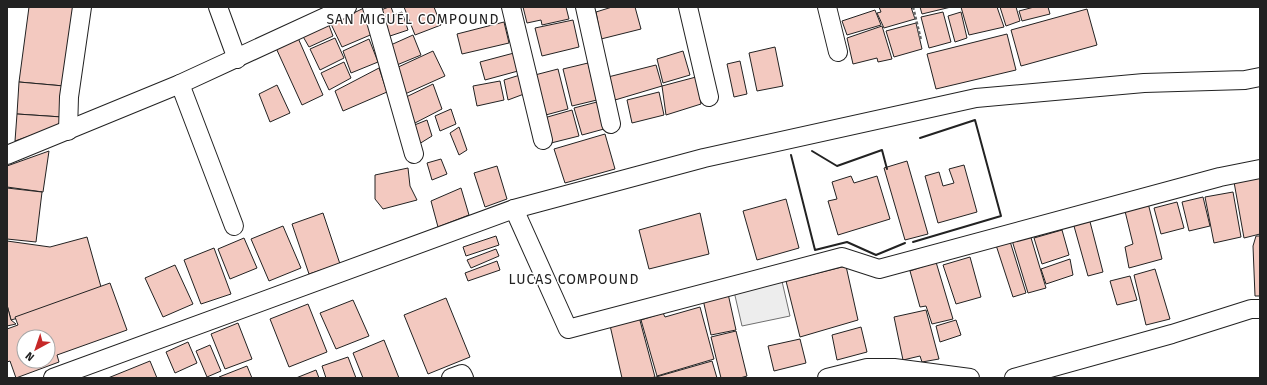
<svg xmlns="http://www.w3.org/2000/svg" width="1267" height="385" font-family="'Fira Sans',sans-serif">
<rect width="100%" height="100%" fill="#fff"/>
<polygon fill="#ededed" stroke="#6f6f6f" points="781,277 790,316 742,326 733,287"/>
<g fill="#f3c9c0" stroke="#222" fill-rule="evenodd">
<polygon points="29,7 73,7 64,86 19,82"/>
<polygon points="366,7 375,33 342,47 331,24"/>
<polygon points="389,7 391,7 394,15 402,12 408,30 387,37 378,11"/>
<polygon points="404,7 434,7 441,25 415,35"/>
<polygon points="523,7 566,7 569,19 542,25 541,20 527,23"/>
<polygon points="612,7 635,7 641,29 601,39 596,12"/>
<polygon points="879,7 911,7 915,19 884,28 877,13 881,12"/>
<polygon points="920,7 951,7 922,14"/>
<polygon points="961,7 997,7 1004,27 969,35"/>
<polygon points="1000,7 1016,7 1020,21 1006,26"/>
<polygon points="1034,7 1048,7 1050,14 1022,21 1019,11"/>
<polygon points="1087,9 1097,45 1021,66 1011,30"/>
<polygon points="875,10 881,25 847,35 842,21"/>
<polygon points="943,12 951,42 929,48 921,17"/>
<polygon points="961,12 967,38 955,42 948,16"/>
<polygon points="327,20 333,36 309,47 301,33"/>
<polygon points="573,20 579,47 542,56 535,28"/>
<polygon points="504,22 509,43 462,54 457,34"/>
<polygon points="916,23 922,49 894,57 886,31"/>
<polygon points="882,26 892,59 878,62 877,58 853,64 847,38"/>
<polygon points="1007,34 1016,70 936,89 927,54"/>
<polygon points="413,35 421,55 392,67 384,48"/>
<polygon points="298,38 323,95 302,105 276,48"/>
<polygon points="335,38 344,58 320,70 310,49"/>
<polygon points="369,39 378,62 351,73 343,51"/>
<polygon points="775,47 783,86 757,91 749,53"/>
<polygon points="433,51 445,76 405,94 394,69"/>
<polygon points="683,51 690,75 663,83 657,59"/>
<polygon points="514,53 518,71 485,80 480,62"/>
<polygon points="740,61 747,94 734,97 727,64"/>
<polygon points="344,62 351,78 329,90 321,73"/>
<polygon points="588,63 597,100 572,106 563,69"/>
<polygon points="656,65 662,86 615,100 608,77"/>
<polygon points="379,68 387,92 343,111 335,91"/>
<polygon points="558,69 568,109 542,116 531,76"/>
<polygon points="520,75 524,94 508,100 504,80"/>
<polygon points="696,77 701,104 666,115 662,86"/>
<polygon points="500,81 504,100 477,106 473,86"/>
<polygon points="19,82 64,86 62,117 17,114"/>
<polygon points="433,84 442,109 413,124 404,98"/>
<polygon points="277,85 290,113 270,122 259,94"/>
<polygon points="659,92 664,115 632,123 627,100"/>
<polygon points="597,102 604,129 582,135 574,108"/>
<polygon points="451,109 456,124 440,131 435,116"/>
<polygon points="572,110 579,136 551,143 544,118"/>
<polygon points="17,114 62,117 64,124 15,141"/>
<polygon points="427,120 432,136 419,144 412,126"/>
<polygon points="459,127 467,150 459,155 450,133"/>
<polygon points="605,134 615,169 565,183 554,149"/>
<polygon points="49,151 43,192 7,187 7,166"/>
<polygon points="441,159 447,174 432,180 427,163"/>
<polygon points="907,161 928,234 905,240 884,168"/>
<polygon points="964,165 977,212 938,223 925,176 939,172 943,186 954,183 949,169"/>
<polygon points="497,166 507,199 485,207 474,173"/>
<polygon points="408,168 410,186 417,200 383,209 375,199 375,175"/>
<polygon points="851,176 854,183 877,176 890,219 838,235 828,201 837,199 832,182"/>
<polygon points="1260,178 1260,234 1244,238 1234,182"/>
<polygon points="7,188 42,192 36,242 7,239"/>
<polygon points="461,188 469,215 438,227 431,201"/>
<polygon points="1233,192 1241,237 1214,243 1205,197"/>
<polygon points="1203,197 1210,226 1189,231 1182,202"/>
<polygon points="786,199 799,248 757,260 743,211"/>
<polygon points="1147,199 1162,259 1129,268 1125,247 1133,244 1124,207"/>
<polygon points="1177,202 1184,228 1161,234 1154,208"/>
<polygon points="323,213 340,264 309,274 292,224"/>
<polygon points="700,213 709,254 649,269 639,230"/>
<polygon points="1088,214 1103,272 1088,276 1072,219"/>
<polygon points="283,226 301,268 269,281 251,239"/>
<polygon points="1062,230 1069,255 1042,264 1034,238"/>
<polygon points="1029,231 1046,288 1028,293 1011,237"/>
<polygon points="496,236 499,245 466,256 463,247"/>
<polygon points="1256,236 1260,236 1260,296 1255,296 1253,246"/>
<polygon points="87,237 103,294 11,320 7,305 7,241 50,247"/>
<polygon points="244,238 257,268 230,279 218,249"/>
<polygon points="1009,238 1026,293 1013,297 995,242"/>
<polygon points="214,248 231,294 201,304 184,260"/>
<polygon points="496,249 499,256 471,268 467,260"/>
<polygon points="970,257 981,297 956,304 943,265"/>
<polygon points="1070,259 1073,275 1046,284 1041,269"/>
<polygon points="497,261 500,270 468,281 465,273"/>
<polygon points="936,262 953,319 932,324 926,306 920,307 910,271"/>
<polygon points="175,265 193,304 163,317 145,278"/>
<polygon points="846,266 858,320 800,337 786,281"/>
<polygon points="1155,269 1170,319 1146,325 1134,275"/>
<polygon points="1130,276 1137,300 1117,305 1110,281"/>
<path d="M110,283l17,47 -70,25 2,7 -43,16 -6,-17 -3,1v-33l11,-4 -3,-8zM24,337h24v24h-24z"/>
<polygon points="727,289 736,330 711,335 702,295"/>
<polygon points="446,298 470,357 428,374 404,315"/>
<polygon points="353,300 369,336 336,349 320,313"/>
<polygon points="308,304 327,352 289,367 270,319"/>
<polygon points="7,305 11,320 16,324 7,326"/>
<polygon points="700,307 714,359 657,376 641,320 663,313 665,317"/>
<polygon points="926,310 939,359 922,362 920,356 903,360 894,317"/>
<polygon points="638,313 655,377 650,378 622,378 609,321"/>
<polygon points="956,320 961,335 940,342 936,326"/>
<polygon points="238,323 252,359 225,369 211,334"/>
<polygon points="861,327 867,352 837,360 832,335"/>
<polygon points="736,331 747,376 740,378 721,378 711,337"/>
<polygon points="800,339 806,363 774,371 768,346"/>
<polygon points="384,340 399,378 363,378 353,353"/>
<polygon points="188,342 197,363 175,373 166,352"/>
<polygon points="210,345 221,371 207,377 196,351"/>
<polygon points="348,357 356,378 326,378 322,366"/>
<polygon points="150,361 157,378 108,378"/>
<polygon points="712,361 717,378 656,378 656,377"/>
<polygon points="247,366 252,378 219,378 219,377"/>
<polygon points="316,370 319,378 296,378"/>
</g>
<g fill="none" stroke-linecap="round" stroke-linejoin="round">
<defs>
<g id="minor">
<polyline points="218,7 237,59"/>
<polyline points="372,7 414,154"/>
<polyline points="511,7 543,140"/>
<polyline points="585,7 611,124"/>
<polyline points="688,7 709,97"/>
<polyline points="827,7 838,52"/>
<polyline points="180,84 234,226"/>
<polyline points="68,131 69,97 82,7"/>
<polyline points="7,155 180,84 347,7"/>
<polyline points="514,209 704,158 976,98 1144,83 1245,80 1260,77"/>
<polyline points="53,378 514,209 568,329 842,257 879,269 1220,177 1260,169"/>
<polyline points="451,378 462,374 464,378"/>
<polyline points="827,378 867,368 894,368 970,378"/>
<polyline points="1014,378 1172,334 1251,309 1260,309"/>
</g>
</defs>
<use href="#minor" stroke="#222" stroke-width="20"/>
<polyline stroke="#646464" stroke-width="2.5" stroke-dasharray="3 2" stroke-linecap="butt" points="913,7 921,40"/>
<use href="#minor" stroke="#fff" stroke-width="18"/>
<g stroke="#222" stroke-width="2">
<polyline points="812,151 837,166 882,150 887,169"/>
<polyline points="791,155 815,250 847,242 876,255 905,243"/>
<polyline points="913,242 1001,216 975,120 920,138"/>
</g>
</g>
<g text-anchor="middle" stroke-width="3" stroke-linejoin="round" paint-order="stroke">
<g font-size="14" letter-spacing="1" fill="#222" stroke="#fff">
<text x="413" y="24">SAN MIGUEL COMPOUND</text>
<text x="574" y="284">LUCAS COMPOUND</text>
</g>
</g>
<rect width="1267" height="385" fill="none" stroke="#222222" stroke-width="16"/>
<g transform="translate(36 349) rotate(220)"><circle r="19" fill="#ffffff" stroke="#a7a7a7"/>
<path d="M0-3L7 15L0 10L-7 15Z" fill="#c62828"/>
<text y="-6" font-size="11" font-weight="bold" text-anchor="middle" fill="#222222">N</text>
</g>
</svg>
